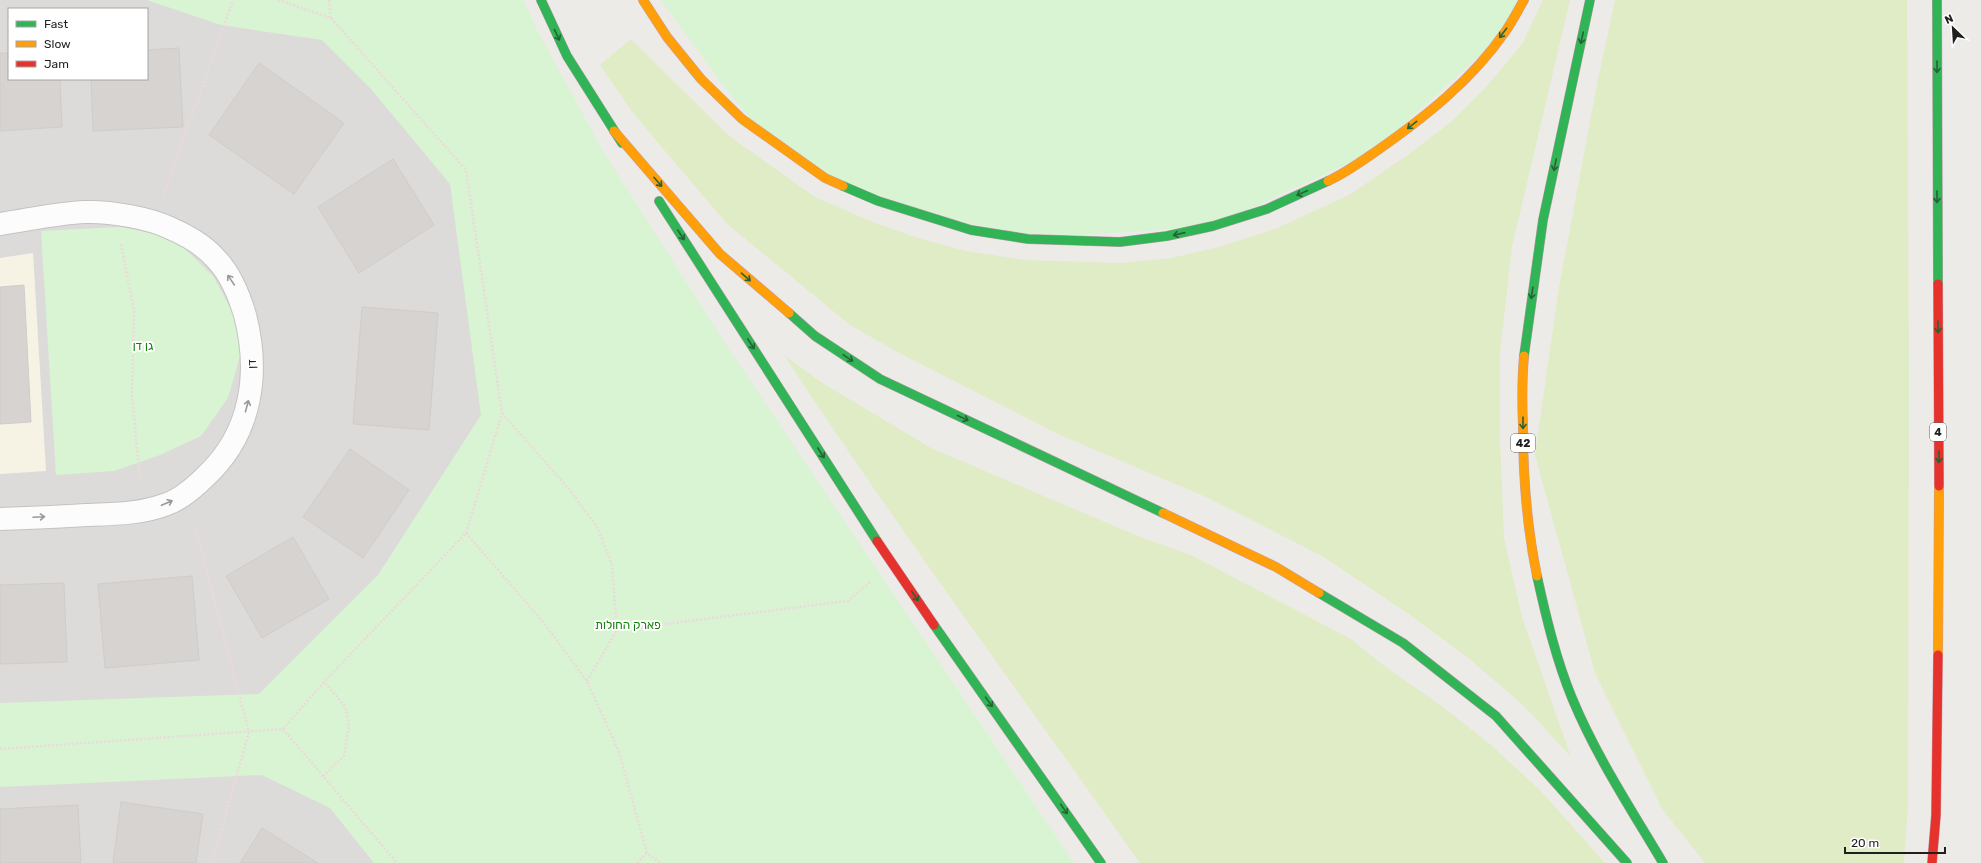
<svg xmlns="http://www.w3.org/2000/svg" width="1981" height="863" font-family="Rubik,'Noto Sans Hebrew',sans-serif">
<rect width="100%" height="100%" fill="#edebe8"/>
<path fill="#dcdbd9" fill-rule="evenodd" d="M0,0h470l565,863h-1035zM9,9h138v70h-138z"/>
<polygon fill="#f7f3e4" points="33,253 46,471 0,474 0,258"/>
<g fill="#e0ecc6">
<polygon points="1543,0 1570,0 1512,247 1500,353 1500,437 1504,538 1522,617 1571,757 1525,707 1467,657 1410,615 1322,556 1206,497 1060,435 899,353 850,325 726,223 633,113 600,65 631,39 728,135 815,197 870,221 915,237 966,251 1026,260 1120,263 1171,258 1219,247 1275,229 1349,195 1405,157 1452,121 1486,87 1522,44"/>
<polygon points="1615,0 1907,0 1909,375 1908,804 1904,863 1705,863 1662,809 1595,673 1535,455 1558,293 1598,79"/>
<path d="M784,355l40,29 107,64 207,88 55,20 158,83 32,26 60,42 48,38 49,45 65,73h-465c-119,-169 -243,-335 -356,-508z"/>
</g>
<g fill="#d8f4d3">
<polygon points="147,0 524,0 536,28 603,151 723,340 1074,863 374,863 330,808 262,775 0,787 0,703 259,694 378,575 481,415 450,184 371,89 322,40 221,25"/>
<polygon points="661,0 1522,0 1505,32 1375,151 1213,226 1028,239 862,194 763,135 717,77"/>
<polygon points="120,227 174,238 213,276 235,316 241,353 228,398 201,436 160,455 114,471 56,475 41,231"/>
</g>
<g fill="#d6d3d0" stroke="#d0ccc9">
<polygon points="179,48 183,127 93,131 91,79 147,79 147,50"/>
<polygon points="0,53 9,53 9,79 60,79 62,127 0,131"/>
<polygon points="259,63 344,123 294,194 209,135"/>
<polygon points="393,159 434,225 359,273 318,207"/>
<polygon points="24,285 31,422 0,424 0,287"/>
<polygon points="362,307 438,313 429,430 353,424"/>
<polygon points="350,449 409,490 363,558 303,517"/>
<polygon points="293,537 329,599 262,638 226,576"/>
<polygon points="192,576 199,660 105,668 98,584"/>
<polygon points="64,583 67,662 0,664 0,585"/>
<polygon points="121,802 203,814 196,863 113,863"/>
<polygon points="78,805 81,863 0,863 0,809"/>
<polygon points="262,828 318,863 240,863"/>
</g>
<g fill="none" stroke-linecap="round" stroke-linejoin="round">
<defs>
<path id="street" d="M0,224c28,-4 57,-11 85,-12 24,-1 66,6 87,17 16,7 34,18 45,31 14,15 22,35 28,55 15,58 7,118 -39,161 -10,10 -25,23 -39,28 -25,10 -54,10 -81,11 -29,2 -57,3 -86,4"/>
<g id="fast">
<polyline points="541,0 567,56 622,143"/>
<polyline points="1937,0 1938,284"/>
<polyline points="843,186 878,201 971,230 1028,239 1120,242 1167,236 1213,226 1267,209 1328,181"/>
<polyline points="659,201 877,541"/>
<polyline points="789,313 815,336 880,379 1163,513"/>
<polyline points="1524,356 1543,220 1590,0"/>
<path d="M1537,576c9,41 19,83 35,122 24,58 59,111 91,165"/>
<polyline points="1319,593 1403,643 1496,716 1627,863"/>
<polyline points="934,625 1101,863"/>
</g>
<g id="slow">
<polyline points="643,0 667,37 701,79 742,119 825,178 843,186"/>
<polyline points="614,131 720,254 789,313"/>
<path d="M1328,181c18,-8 34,-20 50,-31 47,-33 94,-70 127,-118 7,-10 13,-22 19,-32"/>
<path d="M1524,356c-2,23 -2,47 -1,70 0,51 4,101 14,150"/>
<polyline points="1163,513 1276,567 1319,593"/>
<polyline points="1938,655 1939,486"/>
</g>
<g id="jam">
<polyline points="1938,284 1939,486"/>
<polyline points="877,541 934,625"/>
<polyline points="1932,863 1936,815 1938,655"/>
</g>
</defs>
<use href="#street" stroke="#c4c3c2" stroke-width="24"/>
<use href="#fast" stroke="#c49daf" stroke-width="10"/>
<use href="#slow" stroke="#c49daf" stroke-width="10"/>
<use href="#jam" stroke="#c49daf" stroke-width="10"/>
<g stroke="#ecd9da" stroke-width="2.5" stroke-dasharray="2 2" stroke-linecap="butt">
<polyline points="278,0 331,18 329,0"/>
<polyline points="163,196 233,0"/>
<polyline points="121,244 134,311 132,394 140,481"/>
<polyline points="502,413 568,488 597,527 612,565 617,630 587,681"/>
<polyline points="194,523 249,732 212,863"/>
<polyline points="466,533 544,623 587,681 619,752 647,853 660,863"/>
<polyline points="617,630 848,601 870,582"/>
<polyline points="283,729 397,863"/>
<polyline points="0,749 283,729 324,682 466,533 502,413 466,170 331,18"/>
<polyline points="323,776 344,756 349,726 345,706 324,682"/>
<polyline points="637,863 647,853"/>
</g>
<use href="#street" stroke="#fcfcfc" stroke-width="22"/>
<use href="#fast" stroke="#30b455" stroke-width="9"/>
<use href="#slow" stroke="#ff9f0a" stroke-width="9"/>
<use href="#jam" stroke="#e5322d" stroke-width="9"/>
</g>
<defs><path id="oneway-shaft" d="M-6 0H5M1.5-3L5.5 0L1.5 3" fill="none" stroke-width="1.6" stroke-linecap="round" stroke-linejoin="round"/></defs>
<g stroke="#276237">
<use href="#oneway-shaft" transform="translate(1503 33) rotate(127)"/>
<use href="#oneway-shaft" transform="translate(557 35) rotate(65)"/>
<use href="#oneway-shaft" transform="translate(1582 38) rotate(102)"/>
<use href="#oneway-shaft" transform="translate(1937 67) rotate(90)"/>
<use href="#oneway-shaft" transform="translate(1412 125) rotate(142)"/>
<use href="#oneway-shaft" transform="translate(1555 165) rotate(102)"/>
<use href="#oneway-shaft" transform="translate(658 182) rotate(49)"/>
<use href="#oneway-shaft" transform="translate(1302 193) rotate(155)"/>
<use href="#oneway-shaft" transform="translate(1937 197) rotate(90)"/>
<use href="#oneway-shaft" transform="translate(1179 234) rotate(167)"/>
<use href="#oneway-shaft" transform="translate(681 235) rotate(57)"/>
<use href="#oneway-shaft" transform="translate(746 277) rotate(41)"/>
<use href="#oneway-shaft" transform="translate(1532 293) rotate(99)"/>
<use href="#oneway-shaft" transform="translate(1938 327) rotate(90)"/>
<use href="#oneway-shaft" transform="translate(751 344) rotate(57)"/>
<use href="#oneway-shaft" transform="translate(848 358) rotate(34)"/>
<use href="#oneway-shaft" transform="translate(963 418) rotate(25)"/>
<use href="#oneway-shaft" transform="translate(1523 423) rotate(90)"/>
<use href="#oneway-shaft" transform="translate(821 453) rotate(57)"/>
<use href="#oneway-shaft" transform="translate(1939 457) rotate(90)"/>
<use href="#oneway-shaft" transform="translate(915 596) rotate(55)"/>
<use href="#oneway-shaft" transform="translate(989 702) rotate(55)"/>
<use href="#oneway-shaft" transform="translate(1064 809) rotate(55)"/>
</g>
<g stroke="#999">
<use href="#oneway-shaft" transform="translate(231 280) rotate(-124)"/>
<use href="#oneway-shaft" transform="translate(247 406) rotate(-75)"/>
<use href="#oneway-shaft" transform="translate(167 503) rotate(-23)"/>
<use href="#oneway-shaft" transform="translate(39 517) rotate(-3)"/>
</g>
<g text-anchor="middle" stroke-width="4" stroke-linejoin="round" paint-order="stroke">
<g fill="#fff" stroke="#626262" stroke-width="1">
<rect x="1930" y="423" width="16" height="18" rx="3"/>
<rect x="1511" y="434" width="24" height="18" rx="3"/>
</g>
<g font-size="11" font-weight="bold" fill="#1f1f1f">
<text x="1938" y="436">4</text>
<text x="1523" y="447">42</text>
</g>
<g font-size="12" fill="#128208" stroke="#fff">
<text x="143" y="350">גן דן</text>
<text x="628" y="629">פארק החולות</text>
</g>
<g font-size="12" fill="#1f1f1f" stroke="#fff">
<text transform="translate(252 364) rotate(-91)" y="4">דן</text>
</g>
</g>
<rect x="8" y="8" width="140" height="72" fill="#ffffff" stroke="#a5a5a5"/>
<rect x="16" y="21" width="20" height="6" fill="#30b455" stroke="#a5a5a5"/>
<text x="44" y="28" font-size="12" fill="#1f1f1f">Fast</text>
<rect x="16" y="41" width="20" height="6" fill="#ff9f0a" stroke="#a5a5a5"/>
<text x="44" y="48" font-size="12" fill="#1f1f1f">Slow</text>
<rect x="16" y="61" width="20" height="6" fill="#e5322d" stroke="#a5a5a5"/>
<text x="44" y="68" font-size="12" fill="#1f1f1f">Jam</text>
<g transform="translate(1953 28) rotate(335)" stroke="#ffffff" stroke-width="3" paint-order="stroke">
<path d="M0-3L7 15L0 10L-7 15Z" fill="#1f1f1f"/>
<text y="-6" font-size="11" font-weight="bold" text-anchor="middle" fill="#1f1f1f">N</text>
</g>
<path d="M1845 847v6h100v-6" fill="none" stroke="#1f1f1f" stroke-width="2"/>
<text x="1851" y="847" font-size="12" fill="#1f1f1f" stroke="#ffffff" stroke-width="3" paint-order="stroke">20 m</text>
</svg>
